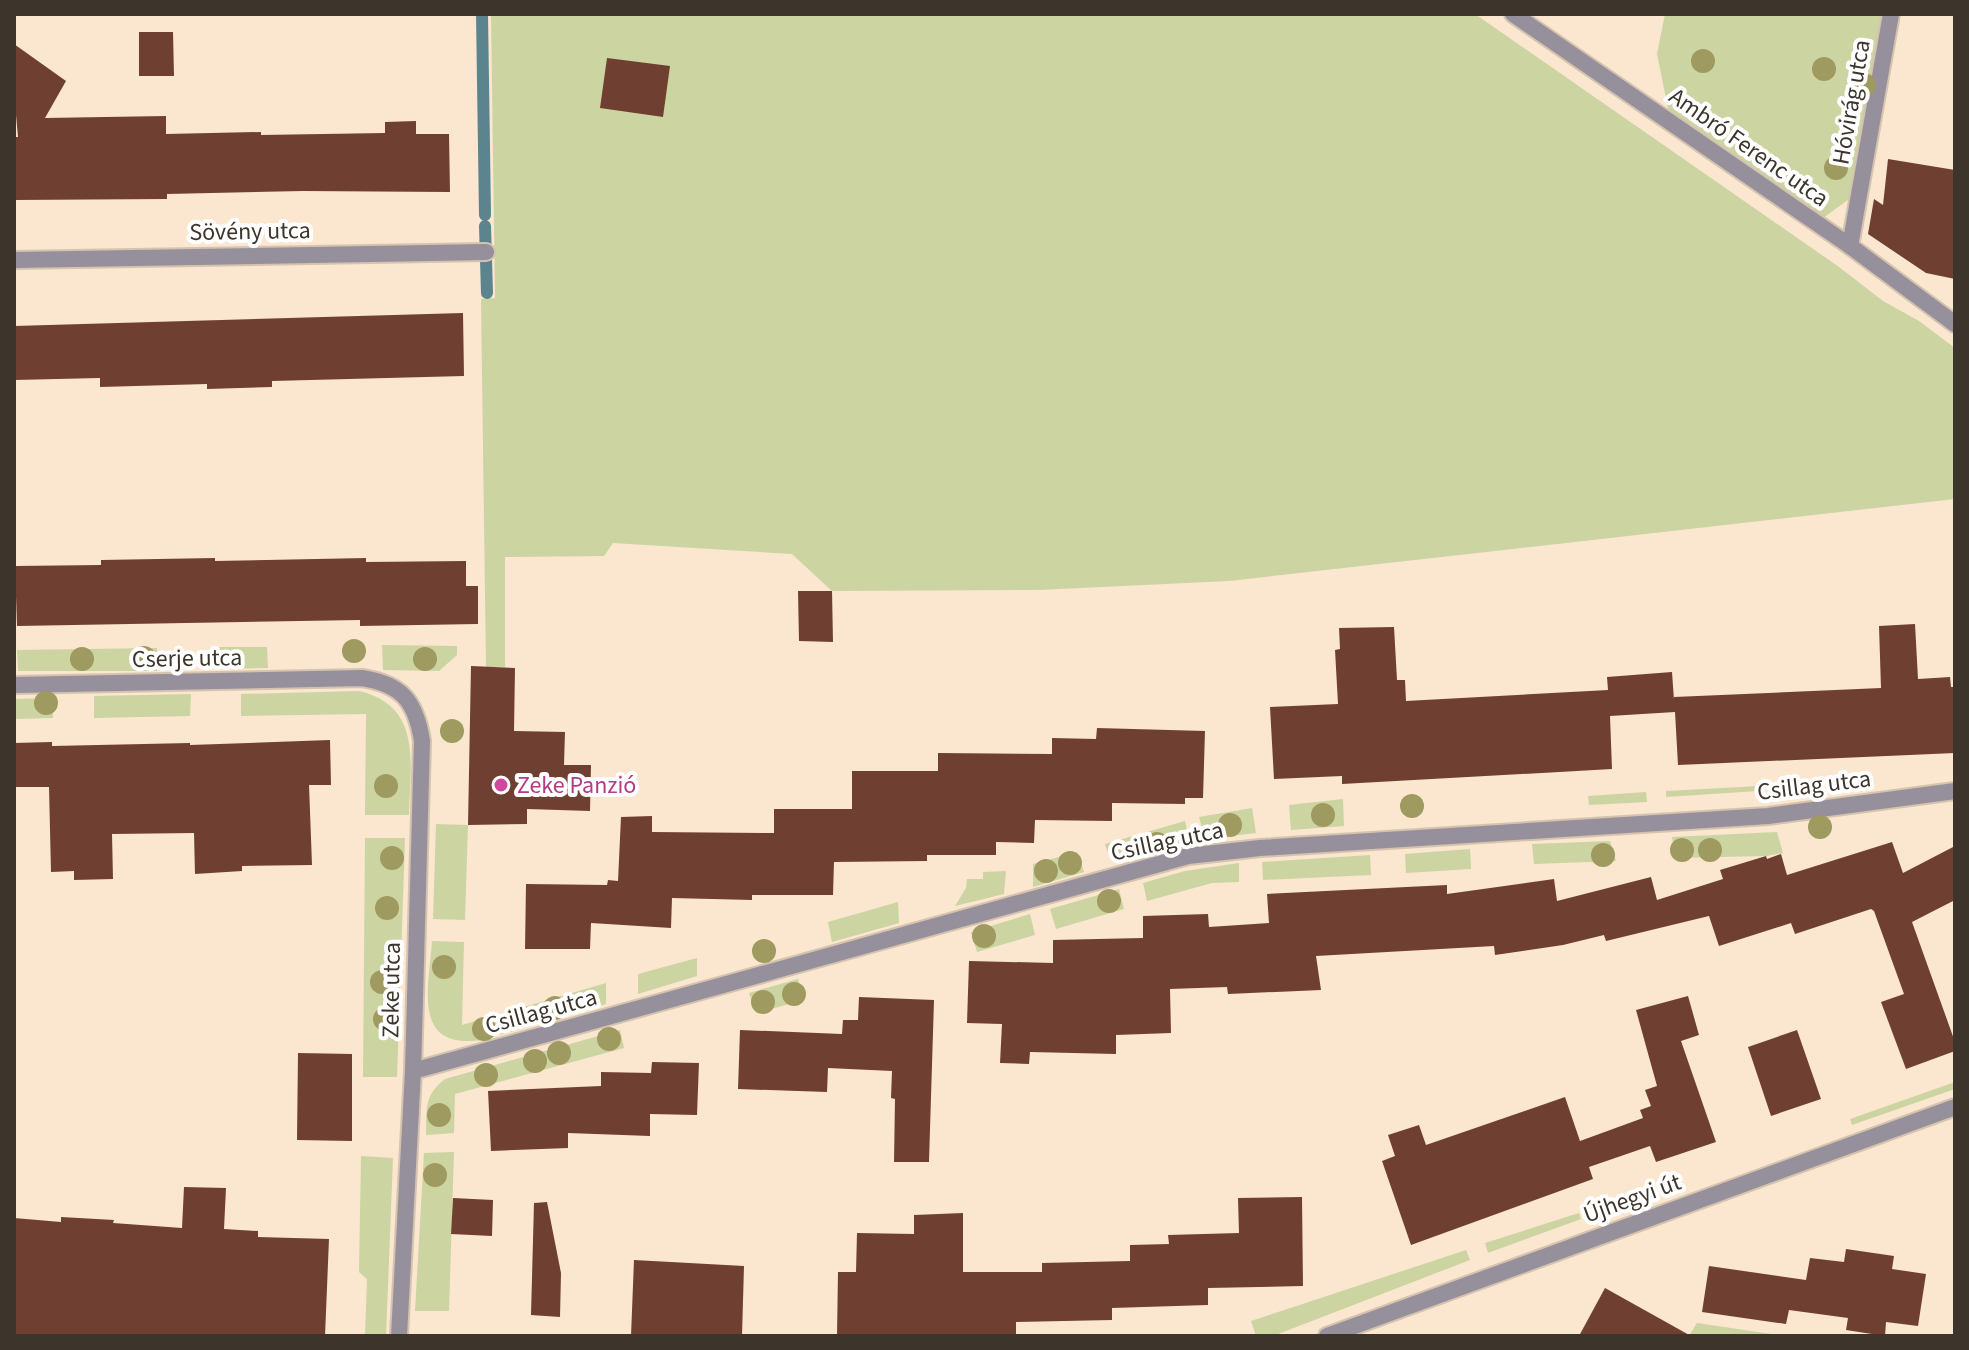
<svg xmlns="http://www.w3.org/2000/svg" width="1969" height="1350" font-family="'Source Sans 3',sans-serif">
<rect width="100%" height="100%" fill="#fbe6cf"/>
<g fill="#ccd4a2">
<polygon points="491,14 1475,14 1839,267 1883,301 1919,321 1955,348 1955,499 1229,581 1038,590 832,591 792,554 613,543 604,556 505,557 505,667 486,667 481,299 495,298"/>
<polygon points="1665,14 1891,14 1859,192 1816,223 1671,123 1657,54"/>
<polygon points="382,645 457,646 457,655 439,671 383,670"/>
<polygon points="212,647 267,647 268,668 213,669"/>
<polygon points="157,648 157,671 18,671 17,650"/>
<path d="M359,691c64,15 51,73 50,124h-44l1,-101 -125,2v-22z"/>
<polygon points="191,694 190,716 94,718 94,696"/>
<polygon points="52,698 53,718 14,719 14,699"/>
<polygon points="1759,786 1758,791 1666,797 1666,791"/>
<polygon points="1646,792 1647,802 1589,805 1588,796"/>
<polygon points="1343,799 1344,826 1291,830 1289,805"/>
<polygon points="1252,808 1256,833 1205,839 1199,817"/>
<path d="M1185,821l5,21 -68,19c-12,-2 -14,-7 -17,-17z"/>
<polygon points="436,824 468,825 465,920 433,919"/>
<polygon points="1777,832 1783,853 1766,856 1676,858 1672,837"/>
<polygon points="365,838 405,838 397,1077 363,1077"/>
<polygon points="1610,841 1616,861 1534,864 1532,844"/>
<polygon points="1470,849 1471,869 1406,873 1405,854"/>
<polygon points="1077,852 1084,872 1033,887 1033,864"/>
<polygon points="1370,855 1371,875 1263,880 1262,862"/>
<polygon points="1239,863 1239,882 1212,883 1147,901 1143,883 1185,871"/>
<polygon points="1006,871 1004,894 955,906 966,888 967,879 983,879 983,872"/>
<polygon points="1119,889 1124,909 1056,929 1050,909"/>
<polygon points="898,902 899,923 832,942 828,922"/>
<polygon points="1030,914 1035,935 977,952 971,932"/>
<path d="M432,941l32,1 -2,83 144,-42v21l-124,36c-71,10 -53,-52 -50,-99z"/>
<polygon points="697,958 697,976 638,994 638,974"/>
<polygon points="798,979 804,1000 756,1013 749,993"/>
<path d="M620,1030l4,18 -169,46 -1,39 -28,2c1,-25 -3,-39 19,-56z"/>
<polygon points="1955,1082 1955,1089 1852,1125 1850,1119"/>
<polygon points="454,1152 449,1311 415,1311 424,1153"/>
<polygon points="361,1156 393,1158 386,1336 365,1336 367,1279 359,1272"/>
<polygon points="1579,1213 1581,1219 1488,1253 1485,1243"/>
<polygon points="1466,1250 1470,1260 1273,1336 1256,1336 1251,1321"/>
<polygon points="1697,1323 1785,1336 1689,1336"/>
</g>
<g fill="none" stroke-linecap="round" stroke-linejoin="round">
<g stroke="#5b848f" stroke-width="12">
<polyline points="482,14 485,215"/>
<polyline points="485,226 487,293"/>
</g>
</g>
<g fill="#6f4031">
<polygon points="139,32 173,32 174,76 139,76"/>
<polygon points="14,44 66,81 45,118 166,116 166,134 261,132 261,135 385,133 385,122 416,121 416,134 449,134 450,192 303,191 167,194 167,199 14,200 14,137 18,137 14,93"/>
<polygon points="607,58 670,66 663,117 600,108"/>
<polygon points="1888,159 1955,170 1955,279 1926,273 1868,234 1874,199 1883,205"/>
<polygon points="463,313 464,376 272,381 272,387 207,389 207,384 100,387 100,378 14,380 14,326"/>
<polygon points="215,558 215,561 366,558 366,562 466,561 466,586 478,586 478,624 360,626 360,620 17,626 15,566 101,565 101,560"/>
<polygon points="798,591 832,591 833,642 799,641"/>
<polygon points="1915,624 1918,679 1950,677 1951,687 1955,687 1955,753 1678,765 1675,712 1610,716 1612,769 1342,784 1342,776 1274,779 1270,707 1338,704 1335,650 1340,649 1339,628 1394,627 1397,680 1405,680 1406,701 1608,690 1607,677 1672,672 1674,700 1674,697 1881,688 1879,626"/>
<polygon points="471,666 515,668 514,731 565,732 564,765 591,765 590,811 527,809 527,824 468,825"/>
<polygon points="1097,728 1205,731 1203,798 1185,798 1185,804 1112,803 1112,821 1035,820 1034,843 996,842 996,855 927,855 927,861 834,862 833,895 752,895 752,900 672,898 671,928 591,923 590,949 525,949 526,884 607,885 608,880 618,881 621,817 652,816 652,832 774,833 774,809 852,809 852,771 938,771 938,753 1052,754 1052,738 1096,739"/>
<polygon points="330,740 331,785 309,785 312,865 242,866 242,871 195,874 194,833 112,834 113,879 74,880 74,871 51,872 49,787 14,787 14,743 52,742 52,746 190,743 190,745"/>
<polygon points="1892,842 1903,873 1955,846 1955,900 1912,922 1955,1042 1955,1051 1906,1069 1881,1002 1904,994 1874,911 1871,909 1795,934 1791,923 1719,946 1709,916 1606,941 1604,935 1563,945 1495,955 1494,946 1316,956 1321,990 1228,994 1227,987 1170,989 1171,1033 1116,1035 1116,1054 1030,1052 1029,1064 1000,1063 1002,1024 967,1023 969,961 1053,963 1053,940 1143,938 1143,916 1208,914 1209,927 1269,923 1267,894 1447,885 1447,894 1554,879 1557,901 1651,877 1657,900 1723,879 1720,870 1766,856 1767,859 1781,854 1787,875"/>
<polygon points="1688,996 1699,1035 1681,1041 1716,1142 1656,1162 1650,1146 1589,1167 1593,1179 1411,1245 1382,1161 1395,1156 1388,1135 1419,1125 1426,1145 1565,1097 1580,1141 1643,1118 1640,1110 1651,1106 1645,1090 1657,1086 1636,1010"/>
<polygon points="859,997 934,1000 929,1162 894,1162 895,1099 891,1098 892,1071 828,1068 827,1092 738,1089 740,1030 842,1034 843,1020 858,1020"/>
<polygon points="1797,1030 1821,1099 1771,1116 1748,1047"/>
<polygon points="298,1053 352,1054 352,1141 297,1140"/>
<polygon points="652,1062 699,1063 697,1115 650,1114 650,1136 568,1133 568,1148 491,1151 488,1091 601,1086 601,1072 651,1073"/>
<polygon points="184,1187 226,1188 224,1229 258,1231 258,1237 329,1239 325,1336 14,1336 14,1218 61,1222 61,1217 114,1220 113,1223 182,1228"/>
<polygon points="1302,1197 1303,1286 1208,1288 1208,1305 1112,1308 1112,1320 1016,1322 1016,1336 837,1336 838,1272 856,1272 857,1233 914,1234 914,1215 963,1213 963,1272 1042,1272 1042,1263 1130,1261 1130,1245 1169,1244 1168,1235 1239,1233 1238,1198"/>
<polygon points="453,1198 493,1200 492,1236 451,1234"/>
<polygon points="547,1202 561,1273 560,1317 531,1315 534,1203"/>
<polygon points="1846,1249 1894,1256 1892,1269 1926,1274 1918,1326 1886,1322 1885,1336 1846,1330 1848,1318 1789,1310 1786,1324 1702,1312 1709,1266 1806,1280 1810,1258 1844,1262"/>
<polygon points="634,1260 744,1266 742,1336 631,1336"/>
<polygon points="1605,1288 1691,1336 1579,1336"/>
</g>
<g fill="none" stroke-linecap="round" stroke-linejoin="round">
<defs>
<g id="street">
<polyline points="1513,14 1850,246 1955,324"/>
<polyline points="1850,246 1891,14"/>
<polyline points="14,260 486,252"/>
<path d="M14,685l348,-7c40,6 54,24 60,63l-9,330 -14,265"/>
<polyline points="413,1071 1188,856 1260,848 1768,816 1955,791"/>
<polyline points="1327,1336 1955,1107"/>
</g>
</defs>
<use href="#street" stroke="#d5c3ae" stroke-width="20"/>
<use href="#street" stroke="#95909c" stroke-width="16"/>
</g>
<g fill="#9f9a60">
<circle cx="1703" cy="61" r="12"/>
<circle cx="1824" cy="69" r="12"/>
<circle cx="1864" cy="85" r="12"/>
<circle cx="1836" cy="168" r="12"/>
<circle cx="354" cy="651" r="12"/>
<circle cx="144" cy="658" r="12"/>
<circle cx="82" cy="659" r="12"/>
<circle cx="425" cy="659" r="12"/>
<circle cx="46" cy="703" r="12"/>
<circle cx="452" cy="731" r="12"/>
<circle cx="386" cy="786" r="12"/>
<circle cx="1412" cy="806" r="12"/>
<circle cx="1323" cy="815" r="12"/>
<circle cx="1230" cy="825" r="12"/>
<circle cx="1820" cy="827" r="12"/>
<circle cx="1157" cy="844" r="12"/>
<circle cx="1682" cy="850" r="12"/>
<circle cx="1710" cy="850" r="12"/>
<circle cx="1603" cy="855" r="12"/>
<circle cx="392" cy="858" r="12"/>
<circle cx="1070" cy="863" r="12"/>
<circle cx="1046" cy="871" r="12"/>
<circle cx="1109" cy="901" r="12"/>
<circle cx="387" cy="908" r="12"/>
<circle cx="984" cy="936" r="12"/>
<circle cx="764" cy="951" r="12"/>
<circle cx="444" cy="967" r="12"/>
<circle cx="382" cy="982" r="12"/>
<circle cx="794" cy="994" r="12"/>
<circle cx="763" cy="1002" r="12"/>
<circle cx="555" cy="1008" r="12"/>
<circle cx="519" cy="1016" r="12"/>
<circle cx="385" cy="1019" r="12"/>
<circle cx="484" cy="1029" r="12"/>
<circle cx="609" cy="1039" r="12"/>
<circle cx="559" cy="1053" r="12"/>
<circle cx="535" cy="1061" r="12"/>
<circle cx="486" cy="1075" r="12"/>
<circle cx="439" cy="1115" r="12"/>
<circle cx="435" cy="1175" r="12"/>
</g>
<circle fill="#d1479c" stroke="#fff" stroke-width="3" cx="501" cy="785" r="8"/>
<g text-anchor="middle" stroke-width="8" stroke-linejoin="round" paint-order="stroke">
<g font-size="24" fill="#3d352c" stroke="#fff">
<text transform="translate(1851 102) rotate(-80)" y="8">Hóvirág utca</text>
<text transform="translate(1749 147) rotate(35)" y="8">Ambró Ferenc utca</text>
<text transform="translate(250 231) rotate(-1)" y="8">Sövény utca</text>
<text transform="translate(187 658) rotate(-1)" y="8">Cserje utca</text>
<text transform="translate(1814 785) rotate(-7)" y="8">Csillag utca</text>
<text transform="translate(1167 841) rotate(-12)" y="8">Csillag utca</text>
<text transform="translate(391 990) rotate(-89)" y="8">Zeke utca</text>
<text transform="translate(541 1011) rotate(-15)" y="8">Csillag utca</text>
<text transform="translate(1632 1198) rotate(-20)" y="8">Újhegyi út</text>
</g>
<g font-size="24" fill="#b23c85" stroke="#fff" text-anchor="start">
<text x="517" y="793">Zeke Panzió</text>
</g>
</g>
<rect width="1969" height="1350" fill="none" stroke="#3d352c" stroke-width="32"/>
</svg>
